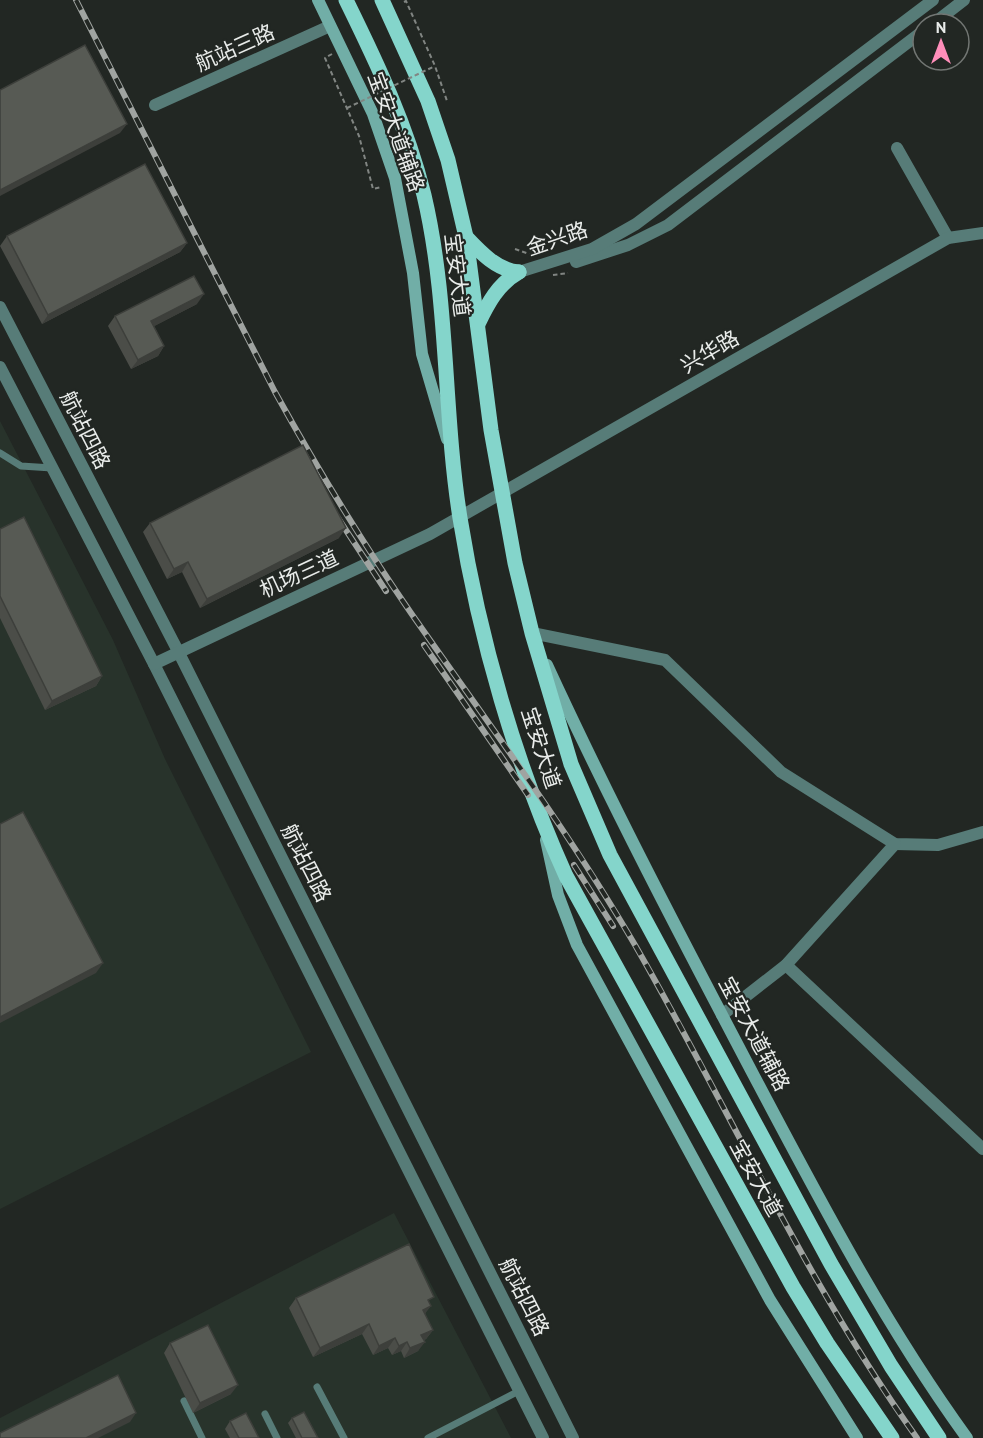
<svg xmlns="http://www.w3.org/2000/svg" width="983" height="1438" font-family="'PT Sans','Noto Sans SC',sans-serif">
<rect width="100%" height="100%" fill="#222723"/>
<g fill="#28332b">
<polygon points="0,421 113,640 165,759 311,1052 0,1209"/>
<polygon points="394,1213 511,1438 0,1438 0,1418"/>
</g>
<g fill="none" stroke-linecap="round" stroke-linejoin="round">
<g stroke="#818582" stroke-width="2" stroke-dasharray="4.5 3" stroke-linecap="butt">
<polyline points="404,2 406,1 435,66 447,101"/>
<polyline points="332,54 325,58 359,136 373,189 381,187"/>
<polyline points="515,249 532,255"/>
<polyline points="553,275 568,273"/>
</g>
<g stroke="#577c78" stroke-width="7">
<polyline points="0,453 21,466 52,468"/>
<polyline points="317,1387 344,1438"/>
<polyline points="184,1401 202,1438"/>
<polyline points="265,1414 277,1438"/>
<polyline points="428,1438 519,1391"/>
</g>
<g stroke="#577c78" stroke-width="12">
<polyline points="933,24 964,0"/>
<polyline points="155,105 330,26"/>
<polyline points="897,148 948,238"/>
<polyline points="576,262 628,245 668,225 923,31"/>
<polyline points="519,272 592,249 636,224 933,0"/>
<polyline points="532,633 665,660 781,772 895,844 938,845 983,832"/>
<polyline points="786,965 983,1149"/>
<polyline points="722,1015 786,965 895,844"/>
</g>
<g stroke="#577c78" stroke-width="12">
<polyline points="0,307 179,653 573,1438"/>
<polyline points="0,367 154,664 543,1438"/>
<polyline points="154,664 430,534 948,238 983,233"/>
</g>
<g stroke="#71aea7" stroke-width="12">
<polyline points="318,0 373,114 395,178 413,273 422,354 447,439"/>
<path d="M547,665c64,139 135,274 206,409 65,123 132,251 214,364"/>
<polyline points="546,840 558,895 577,945 770,1300 857,1438"/>
</g>
<g stroke="#84d5cb" stroke-width="15">
<path d="M346,0c31,63 61,126 78,195 25,106 19,216 36,323 19,119 56,248 106,358l227,411 34,56 65,95"/>
<polyline points="382,0 428,101 448,160 466,237 491,430 515,563 532,633 571,764 610,855 831,1264 891,1366 939,1438"/>
<path d="M466,237c15,16 31,33 53,35"/>
<path d="M478,324c10,-21 20,-40 41,-52"/>
</g>
<defs>
<g id="rail">
<path d="M76,0l199,392c42,76 87,150 136,221 76,109 157,217 224,332 95,165 171,338 282,493"/>
<polyline points="336,515 386,591"/>
<polyline points="424,645 528,795"/>
<polyline points="574,865 613,926"/>
</g>
</defs>
<use href="#rail" stroke="#a0a4a1" stroke-width="6"/>
<use href="#rail" stroke="#222723" stroke-width="4" stroke-dasharray="11" stroke-linecap="butt"/>
<polyline stroke="#818582" stroke-width="2" stroke-dasharray="4.5 3" stroke-linecap="butt" points="347,108 435,66"/>
</g>
<g fill="#4b4d48">
<polygon points="7,236 187,243 180,252 42,324 0,246"/>
<polygon points="197,304 154,326 164,346 158,356 131,369 108,326 115,316"/>
<polygon points="150,523 339,538 200,608 182,572 167,579 143,532"/>
<polygon points="0,529 102,676 96,686 45,710 0,618"/>
<polygon points="296,1298 430,1303 425,1314 433,1330 426,1339 424,1340 418,1351 404,1358 401,1351 392,1355 388,1348 373,1355 362,1334 313,1357 289,1308"/>
<polygon points="170,1343 231,1394 193,1413 164,1353"/>
<polygon points="292,1418 318,1438 296,1438 288,1423"/>
<polygon points="230,1421 259,1438 230,1438 225,1429"/>
</g>
<g fill="#3d3f3b">
<polygon points="127,124 120,133 0,196 0,190"/>
<polygon points="187,243 180,252 42,324 48,315"/>
<polygon points="204,294 197,304 145,331 151,321"/>
<polygon points="164,346 158,356 131,369 138,360"/>
<polygon points="346,528 339,538 200,608 207,599"/>
<polygon points="188,562 182,572 167,579 174,569"/>
<polygon points="102,676 96,686 45,710 52,701"/>
<polygon points="103,963 96,973 0,1023 0,1017"/>
<polygon points="431,1306 424,1315 423,1310"/>
<polygon points="369,1324 362,1334 313,1357 320,1348"/>
<polygon points="433,1330 426,1339 415,1344 421,1335"/>
<polygon points="395,1338 388,1348 373,1355 379,1346"/>
<polygon points="407,1342 401,1351 392,1355 399,1346"/>
<polygon points="425,1342 418,1351 404,1358 410,1348"/>
<polygon points="238,1385 231,1394 193,1413 200,1403"/>
<polygon points="136,1413 130,1422 98,1438 86,1438"/>
</g>
<g fill="#575a54" stroke="#3d3f3b" stroke-width="1.5">
<polygon points="85,45 127,124 0,190 0,90"/>
<polygon points="145,164 187,243 48,315 7,236"/>
<polygon points="194,276 204,294 151,321 164,346 138,360 115,316"/>
<polygon points="303,445 346,528 207,599 188,562 174,569 150,523"/>
<polygon points="24,517 102,676 52,701 0,596 0,529"/>
<polygon points="23,812 103,963 0,1017 0,824"/>
<polygon points="409,1244 434,1297 428,1300 431,1306 423,1310 433,1330 421,1335 425,1342 410,1348 407,1342 399,1346 395,1338 379,1346 369,1324 320,1348 296,1298"/>
<polygon points="208,1325 238,1385 200,1403 170,1343"/>
<polygon points="118,1375 136,1413 86,1438 0,1438 0,1433"/>
<polygon points="304,1412 318,1438 302,1438 292,1418"/>
<polygon points="246,1413 259,1438 239,1438 230,1421"/>
</g>
<g text-anchor="middle" stroke-width="4.5" stroke-linejoin="round" paint-order="stroke">
<g font-size="21" fill="#e9ecea" stroke="#222723">
<text transform="translate(235 48) rotate(-24)" y="7">航站三路</text>
<text transform="translate(396 132) rotate(70)" y="7">宝安大道辅路</text>
<text transform="translate(557 239) rotate(-19)" y="7">金兴路</text>
<text transform="translate(457 275) rotate(83)" y="7">宝安大道</text>
<text transform="translate(710 352) rotate(-30)" y="7">兴华路</text>
<text transform="translate(85 430) rotate(63)" y="7">航站四路</text>
<text transform="translate(299 574) rotate(-25)" y="7">机场三道</text>
<text transform="translate(541 748) rotate(72)" y="7">宝安大道</text>
<text transform="translate(306 863) rotate(63)" y="7">航站四路</text>
<text transform="translate(754 1034) rotate(62)" y="7">宝安大道辅路</text>
<text transform="translate(756 1178) rotate(61)" y="7">宝安大道</text>
<text transform="translate(524 1297) rotate(63)" y="7">航站四路</text>
</g>
</g>
<g transform="translate(941 42)"><circle r="28" fill="#222723" stroke="#727673" stroke-width="1.5"/>
<path d="M0-4.5L10 22L0 15L-10 22Z" fill="#ff8eba"/>
<text y="-9" font-size="16" font-weight="bold" text-anchor="middle" fill="#e9ecea">N</text>
</g>
</svg>
